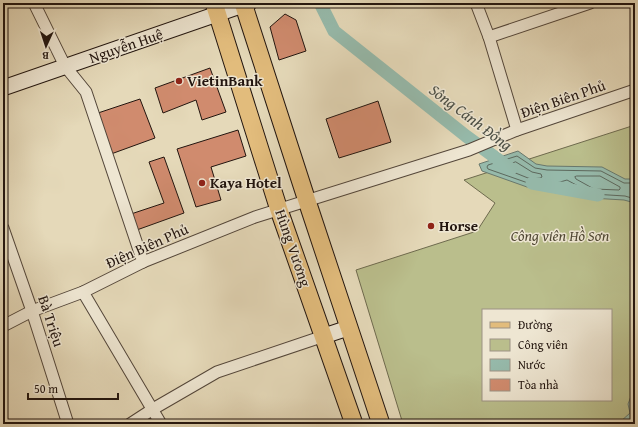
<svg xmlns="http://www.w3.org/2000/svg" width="638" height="427" font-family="'Gentium Book Plus',serif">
<rect width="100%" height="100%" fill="#e5d9b9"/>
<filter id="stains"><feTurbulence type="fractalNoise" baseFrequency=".005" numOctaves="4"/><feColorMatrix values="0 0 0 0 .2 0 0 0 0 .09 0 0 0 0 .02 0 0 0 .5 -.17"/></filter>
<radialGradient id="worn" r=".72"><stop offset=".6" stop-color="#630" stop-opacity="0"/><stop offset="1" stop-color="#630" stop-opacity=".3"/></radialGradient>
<path fill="#babe8c" stroke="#6e6a4e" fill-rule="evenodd" d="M635,125v299h-232l-47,-154 121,-39 18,-28 -31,-23zM483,310h128v90h-128z"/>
<g fill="#96baab" stroke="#68786d">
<polygon points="518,151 536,164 547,166 602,167 625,179 635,179 635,203 624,200 591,198 566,184 562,186 527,187 482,171 479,164"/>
<polygon points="635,386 634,424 620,424 620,422 630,413 628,404"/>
</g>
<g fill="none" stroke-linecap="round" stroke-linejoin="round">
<g stroke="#5c685d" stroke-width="1">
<polygon points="516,162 532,172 541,174 542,177 540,178 528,178 503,168 504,166"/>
<polygon points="577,176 600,176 620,187 620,189 619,190 594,189 576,179 575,177"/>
<polyline points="635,183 624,183 601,171 547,170 535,168 517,156 488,165 487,167 488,169 528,183 560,182 567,180 593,194 625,196 635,199"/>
</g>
<g stroke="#96baab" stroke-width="13">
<polyline points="320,3 334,31 466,136 511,169"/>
<polyline points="532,183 598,195"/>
</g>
</g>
<g fill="#d08b6e" stroke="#22150f">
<polygon points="285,14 296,20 306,51 279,60 270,27"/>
<polygon points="210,68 226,112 202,120 196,100 163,113 155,88"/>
<polygon points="140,99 155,138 111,154 98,113"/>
<polygon points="378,101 391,142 339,158 326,119"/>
<polygon points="238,130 246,156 211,167 221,200 196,207 177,149"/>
<polygon points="164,157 184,213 134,231 128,215 164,203 149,162"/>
</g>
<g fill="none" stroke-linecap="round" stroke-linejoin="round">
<defs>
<g id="minor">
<polyline points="34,3 65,66 86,92 143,262"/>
<polyline points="476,3 489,37 517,130"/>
<polyline points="489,37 590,3"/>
<polyline points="3,228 32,311 68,424"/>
<polyline points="83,292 161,424"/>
<polyline points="3,326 32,311 83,292 143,262 255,217 469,150 500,137 517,130 635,90"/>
<polyline points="130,424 153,409 217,372 324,336"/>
</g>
<g id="secondary">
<polyline points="3,88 249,3"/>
<polyline points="324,336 348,328"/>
</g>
<g id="primary">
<polyline points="214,3 279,210 354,424"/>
<polyline points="243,3 307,201 381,424"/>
</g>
</defs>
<use href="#minor" stroke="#53463a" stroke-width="13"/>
<use href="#secondary" stroke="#22150f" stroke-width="17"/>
<use href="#primary" stroke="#22150f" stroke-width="19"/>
<use href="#minor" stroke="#eee6d2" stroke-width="11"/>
<use href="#secondary" stroke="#eee6d2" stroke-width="15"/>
<use href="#primary" stroke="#e2bc7c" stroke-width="17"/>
</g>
<g fill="#8f2418" stroke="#eee6d2" stroke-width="1.5">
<circle cx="179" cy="81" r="4"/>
<circle cx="202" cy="183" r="4"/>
<circle cx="431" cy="226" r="4"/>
</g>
<g text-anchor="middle" stroke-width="3" stroke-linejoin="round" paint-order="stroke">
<g font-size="15" fill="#22150f" stroke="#eee6d2">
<text transform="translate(126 46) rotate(-19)" y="5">Nguyễn Huệ</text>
<text transform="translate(563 99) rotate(-19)" y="5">Điện Biên Phủ</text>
<text transform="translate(147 246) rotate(-24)" y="5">Điện Biên Phủ</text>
<text transform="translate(293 248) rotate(71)" y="5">Hùng Vương</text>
<text transform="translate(51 321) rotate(72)" y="5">Bà Triệu</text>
</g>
<g font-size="15" font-weight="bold" fill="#22150f" stroke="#eee6d2" text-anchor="start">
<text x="187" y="86">VietinBank</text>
<text x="210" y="188">Kaya Hotel</text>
<text x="439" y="231">Horse</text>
</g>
<g font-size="15" font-style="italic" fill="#504834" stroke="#eee6d2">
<text x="560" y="241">Công viên Hồ Sơn</text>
</g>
<g font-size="16" font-style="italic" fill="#4b4f46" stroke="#eee6d2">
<text transform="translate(471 117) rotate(37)" y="6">Sông Cánh Đồng</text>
</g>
</g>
<rect width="638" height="427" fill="none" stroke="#e5d9b9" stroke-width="16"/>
<rect x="4" y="4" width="630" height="419" fill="none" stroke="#22150f" stroke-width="2"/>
<rect x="8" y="8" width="622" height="411" fill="none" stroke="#22150f"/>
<rect x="482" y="309" width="130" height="92" fill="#eee6d2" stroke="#9c9284"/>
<rect x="490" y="322" width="20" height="6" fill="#e2bc7c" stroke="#9c9284"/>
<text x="518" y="329" font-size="12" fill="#22150f">Đường</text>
<rect x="490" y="339" width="20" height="12" fill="#babe8c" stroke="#9c9284"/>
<text x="518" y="349" font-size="12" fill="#22150f">Công viên</text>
<rect x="490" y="359" width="20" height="12" fill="#96baab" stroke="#9c9284"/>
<text x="518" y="369" font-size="12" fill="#22150f">Nước</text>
<rect x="490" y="379" width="20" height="12" fill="#d08b6e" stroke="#9c9284"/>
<text x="518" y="389" font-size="12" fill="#22150f">Tòa nhà</text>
<g transform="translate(46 46) rotate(183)" stroke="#eee6d2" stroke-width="3" paint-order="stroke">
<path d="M0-3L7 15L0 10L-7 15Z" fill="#22150f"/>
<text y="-6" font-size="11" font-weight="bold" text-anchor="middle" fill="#22150f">B</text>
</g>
<path d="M28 393v6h90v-6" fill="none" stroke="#22150f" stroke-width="2"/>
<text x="34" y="393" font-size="12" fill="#22150f" stroke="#eee6d2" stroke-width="3" paint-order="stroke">50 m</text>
<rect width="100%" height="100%" filter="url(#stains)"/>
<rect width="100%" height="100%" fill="url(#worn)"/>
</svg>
